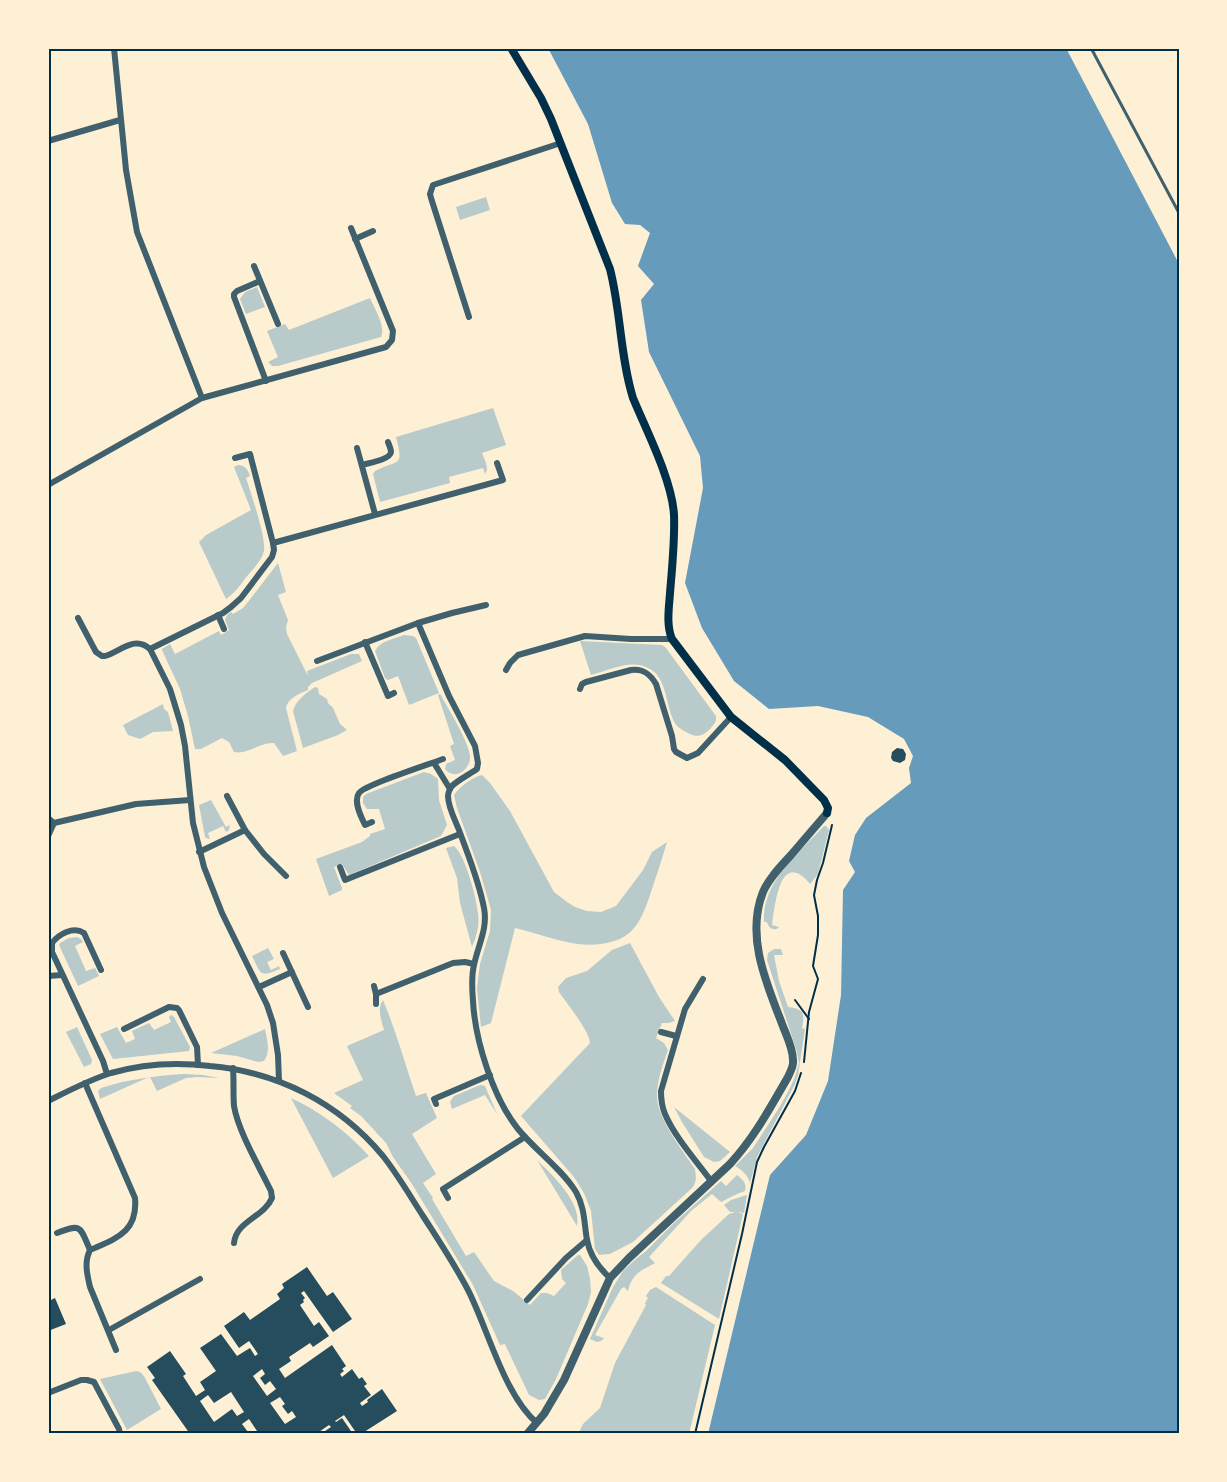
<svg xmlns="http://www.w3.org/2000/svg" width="1227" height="1482" font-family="'Nunito Sans',sans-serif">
<rect width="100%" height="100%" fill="#fdf0d5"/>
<g fill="#b9caca">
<polygon points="486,197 490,210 460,220 456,207"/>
<polygon points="257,287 265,307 246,314 240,299 245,292"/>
<path d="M370,298c5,12 16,28 11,39l-103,29h-6l-4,-4 10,-5 -11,-26 18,-7 4,6z"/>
<path d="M493,408l13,37 -24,8c2,6 8,15 3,21l-2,-6 -34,9 1,6 -70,19 -7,-28 2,-3c24,-12 29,-3 21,-34z"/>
<path d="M238,465c7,0 10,5 12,11l-4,2c5,16 20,58 18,73 -2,9 -10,17 -16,24 -7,9 -13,18 -22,24l-27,-57 7,-7 45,-25 -17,-43z"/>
<path d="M278,563l8,29 -8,3 10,25 -2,7 1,7 21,42 -1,-5 44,-17h8l3,7 -50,22 -4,4v3c-9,4 -20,8 -22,18l11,43 -14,5 -9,-13c-15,-1 -26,12 -40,9l-5,-10 -7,-4 -21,11h-6l-7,-33 -8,-27 -18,-39v-1l8,-5 5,10 44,-23 2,4 8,-5 -4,-10 2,-5 4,-3 2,2 10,-6 5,-6z"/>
<path d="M404,635l9,1 3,2 23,55 -30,12 -11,-29 -10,4 -3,-2 -10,-27c5,-10 19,-12 29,-16z"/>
<path d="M580,641l82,4 4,3 50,68v5c-6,9 -14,19 -26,13 -4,-2 -8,-4 -12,-7 -13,-14 -9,-48 -28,-58 -18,-11 -40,1 -59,6z"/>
<path d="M315,687l3,1 1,6 8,5 1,4 5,5 7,16 7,6 -9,5 -35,13 -10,-37c3,-11 13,-18 22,-24z"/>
<path d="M440,694c8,14 29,48 30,62 1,14 -16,25 -25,13l1,-5 9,-4 -5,-14 4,-2 -16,-49z"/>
<polygon points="163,704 164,709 168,712 173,731 153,732 140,739 128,735 123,725"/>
<polygon points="424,772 431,774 438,779 439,800 447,825 441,836 349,875 342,864 334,867 342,888 342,890 329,896 316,859 362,842 370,836 370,834 385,829 379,809 367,809 363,803 363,797 366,794"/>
<path d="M482,775l8,8 20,28 44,81 13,10 8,5 12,4 14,1 15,-6 27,-36 9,-18 15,-10c-5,17 -11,35 -17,53 -4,11 -8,24 -16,33 -13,16 -37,18 -56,16 -21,-3 -42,-11 -63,-16l-24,95 -10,4 -4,-39 3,-24 10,-33 1,-21 -11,-38 -23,-64 -3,-13c5,-8 19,-18 28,-20z"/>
<polygon points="211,800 226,827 230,825 229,830 226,832 223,826 208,833 210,839 206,838 205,837 199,805"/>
<path d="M824,826h2l3,4 -11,44 -8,10c-30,-36 -35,21 -38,41l7,2c-4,5 -11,1 -12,-5h-3c-2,-41 35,-69 60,-96z"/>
<path d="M454,846c11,8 23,54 24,68 2,11 -2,23 -6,33l-12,-44 -3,-25 -11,-30z"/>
<polygon points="69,938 77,937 81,939 83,942 75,946 86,971 95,968 99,976 78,986 59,945 60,943"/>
<path d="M630,943l29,54 16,24 -6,2h-7l-6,15 8,5 4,7c-5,14 -11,31 -11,45 -1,22 26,56 38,74 1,7 2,13 -3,19l-59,54 -23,12 -11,1 -4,-6 -4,-38 -7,-18 -10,-16 -53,-61 69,-73c-1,-13 -23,-39 -31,-51l-1,-5 8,-9 21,-7 25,-21z"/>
<path d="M268,948l6,11 -7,3 4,8 8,-4 1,3c-21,9 -19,5 -28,-13z"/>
<path d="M774,949h7l2,6h-9l5,26 9,26c16,2 17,6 14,21l3,1 -7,46 -3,9 -38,73 -7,26c-2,-8 -8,-13 -15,-17l18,-18 26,-40 9,-16 7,-15 4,-14 -2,-11 -30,-92 1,-7z"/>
<path d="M383,1000c13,31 22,64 33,96l10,-3 11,25 -25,16 24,40 -13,9 10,15 -1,1 34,57 8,-4 20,29 19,10 17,14 11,-12h6l7,3 12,-13 -4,-4 -1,-9 17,-15h2l7,11 3,13 1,13 -3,12 -32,75 -11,20 -6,1 -10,-5 -24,-51 -5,1 -27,-60 -61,-101 -19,-27 -7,-14 -25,-27 -11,-8 2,-2 -18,-13 29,-13 -16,-34 37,-16c-3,-10 -7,-22 -1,-30z"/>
<polygon points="171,1015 174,1017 190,1047 189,1051 113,1059 100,1034 117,1027 126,1043 135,1039 132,1031 149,1023 154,1030 171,1022 169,1017"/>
<polygon points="77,1027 92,1060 91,1064 84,1067 66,1032"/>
<path d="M265,1029c2,11 6,22 -1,32l-6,1 -21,-6 -26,-3z"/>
<path d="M183,1074l20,1 16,3 -22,-1 -11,1 -29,13 -7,-14h-1l-49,22 -2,-8 3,-3c27,-9 54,-12 82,-14z"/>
<polygon points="480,1085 485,1086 497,1114 485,1095 452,1109 450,1102 454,1096"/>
<path d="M291,1098c30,14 56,34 78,58l-36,22z"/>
<polygon points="674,1107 730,1152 720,1161 714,1162 704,1157 682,1122"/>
<path d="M537,1160c15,15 45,42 40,66z"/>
<path d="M737,1175c6,5 10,8 8,16l-8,3 -16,8 -9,-8 -21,17 -42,46 6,6c-15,8 -23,11 -27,28l-4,-4 -3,2 -26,46 9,3 -3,3 -4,1 -7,-3 23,-52 10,-16 14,-13 9,-7 29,-29 46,-41 5,5z"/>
<polygon points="747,1195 744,1213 737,1212 743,1214 719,1319 661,1283 666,1276 669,1276 701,1240 729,1214 735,1212 730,1212 724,1205 731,1200"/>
<polygon points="656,1287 715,1325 689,1434 578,1434 583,1424 600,1408 615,1363 646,1305 645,1303 648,1298 646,1296 650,1290"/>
<polygon points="136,1371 140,1372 144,1376 161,1409 127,1430 100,1379"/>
</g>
<polygon fill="#669bbc" points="548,48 1066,48 1179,264 1179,1434 708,1434 770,1175 806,1135 828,1081 841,995 843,890 855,872 849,861 855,835 866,818 911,783 909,768 913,756 904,739 868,717 818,706 769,709 734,681 702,628 685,583 703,488 700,456 649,352 641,300 654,284 638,266 650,233 640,225 625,224 612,203 588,124"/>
<g fill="#264d5e" fill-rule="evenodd">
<polygon points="897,748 903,749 906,754 905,760 900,763 893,761 891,758 892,752"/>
<path d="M307,1267l20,29 6,-4 19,27 -19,13 -29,-41 -3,2 4,5 -2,2 1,2 -4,3 14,21 5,-4 10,14 -16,11 -3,-4 -21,14 2,4 -12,8 6,9 47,-33 14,21 -4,3 2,2 -4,3 2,3 10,-8 7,10 3,-2 5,7 -3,2 7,9 -11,8 2,3 6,-4 -1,-2 15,-11 15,22 -36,23h-4l-13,-19 -9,6 1,1 6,-4 11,16h-26l-2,-3 6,-4 -2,-2 -13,9h-57l-10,-15 -7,5 6,8 -4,2h-54l-38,-54 3,-2 -8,-11 23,-16 16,23 -3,2 13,20 9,-6 -5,-8 16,-11 -16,-23 21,-14 16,22 13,-8 5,8 3,-2 -9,-13 -10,7 -15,-22 20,-14 6,8 30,-21 -3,-5 7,-6 -2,-4zM262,1369l3,5 -5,4 5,7 5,-4 6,8 -9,7 -14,-20zM231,1392l13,20 -7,4 -5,-7 -18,13 -14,-21 8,-6 6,8zM280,1397l5,7 -3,2 6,8 4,-3 4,6 -11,7 -15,-21z"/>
<polygon points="48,1293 51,1300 55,1298 66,1324 48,1331"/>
</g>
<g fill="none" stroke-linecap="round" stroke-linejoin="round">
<g stroke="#003049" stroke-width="2">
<polyline points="795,1000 809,1019"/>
<polyline points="804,1062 809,1012 818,979 813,966 818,935 818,916 814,895 817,880 823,863 832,825"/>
<polyline points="695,1434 742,1234 757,1162 764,1147 795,1091 801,1073"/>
</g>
<polyline stroke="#3f606c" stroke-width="3" points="1091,48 1179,213"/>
<g stroke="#3f606c" stroke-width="6">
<polyline points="114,48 126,170 137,232 202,398"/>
<polyline points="48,141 120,120"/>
<polyline points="355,239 373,231"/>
<polyline points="254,266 278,324"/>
<polyline points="260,281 237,291 234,294 234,297 266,381"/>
<polyline points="469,317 431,198 430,194 433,185 561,143"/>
<polyline points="357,448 375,514"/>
<path d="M362,465c6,-2 28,-5 29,-13 0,-3 -2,-7 -3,-10"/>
<polyline points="48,485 202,398 386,347 392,340 393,331 351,228"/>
<polyline points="273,543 503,480 497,463"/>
<polyline points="218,615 224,629"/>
<path d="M78,618l18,34 6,4h3c16,-5 30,-21 45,-7l73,-36 8,-6 10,-9 31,-41 2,-7 -1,-7 -23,-89 -15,4"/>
<path d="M418,623l31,73 26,50 3,17 -1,6c-7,5 -21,12 -26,18 -1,2 -3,6 -3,9 0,11 7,24 11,34 9,25 20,51 25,78 4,21 -6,37 -10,57 -3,12 -2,24 -1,36 2,39 20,97 45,128 18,22 43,39 58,63 9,16 8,31 11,48 3,16 12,28 23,38"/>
<polyline points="365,642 388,696 394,693"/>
<polyline points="150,649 170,689 181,725 185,746 193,823 204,867 222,913 267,1005 273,1023 278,1055 279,1081"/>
<polyline points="317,661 418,623 452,613 486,605"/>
<polyline points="506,670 510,663 518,655 585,636 631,639 672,639"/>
<path d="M580,689l2,-5 4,-2 45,-12c12,-2 19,4 25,14l16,52 2,13 2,3 11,6 11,-5 33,-36"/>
<polyline points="434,763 450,789"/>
<polyline points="48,818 54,823 136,804 190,800"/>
<path d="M372,822l-7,3c-4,-8 -12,-24 -6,-32 5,-8 71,-29 84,-34"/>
<polyline points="245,830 264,854 286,876"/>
<polyline points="48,836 54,823"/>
<polyline points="199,852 245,830 227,796"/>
<polyline points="340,867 345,880 460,834"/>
<polyline points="283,953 308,1007"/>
<path d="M101,970l-17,-37c-11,-7 -25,1 -32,10v9l51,109 4,13"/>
<polyline points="48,976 62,975"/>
<path d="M703,979l-18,30 -24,82c0,8 1,16 4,23 9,22 32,48 46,67"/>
<polyline points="374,986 376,994 376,1004"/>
<polyline points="259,987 292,972"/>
<polyline points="376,994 453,963 465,962 474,964"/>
<polyline points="124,1029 169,1007 177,1008 179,1010 197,1047 198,1065"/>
<polyline points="661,1032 676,1036"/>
<path d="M233,1068c1,13 0,26 1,38 4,25 26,62 37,85l1,7c-8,19 -36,23 -38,45"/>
<path d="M85,1083l50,115c3,34 -18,40 -45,52 -6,12 -3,24 0,37l26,63"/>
<path d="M48,1101c20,-10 41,-21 63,-28 31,-9 66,-11 99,-7 68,6 129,37 173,90 15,19 27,40 40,60 16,25 32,49 45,74 20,39 36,105 69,133"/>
<polyline points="436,1104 434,1099 490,1075"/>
<polyline points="448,1198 443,1189 525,1137"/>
<path d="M57,1233c25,-10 23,-6 33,17"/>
<polyline points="527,1300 566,1258 587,1240"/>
<polyline points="109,1330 200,1279"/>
<polyline points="48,1393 81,1380 87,1380 94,1382 119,1429 120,1434"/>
</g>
<path stroke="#3f606c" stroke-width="8" d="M527,1434l17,-20 20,-34 46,-102 19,-20 101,-94c24,-26 40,-56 58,-87 2,-5 6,-11 5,-17 0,-13 -8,-27 -12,-39 -16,-41 -35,-86 -18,-129 6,-14 18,-26 28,-37 12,-14 24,-28 36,-42"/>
<path stroke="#003049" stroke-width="8" d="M511,48l30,50 10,21 59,150c11,43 10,87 23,129 14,34 39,82 41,117 1,26 -2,53 -4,78 -1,15 -4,32 2,46l59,78 54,43 39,40 4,8 -1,5"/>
</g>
<rect width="1227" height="1482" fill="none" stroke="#fdf0d5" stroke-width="99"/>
<rect x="50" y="50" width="1128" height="1382" fill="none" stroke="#003049" stroke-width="2"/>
</svg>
